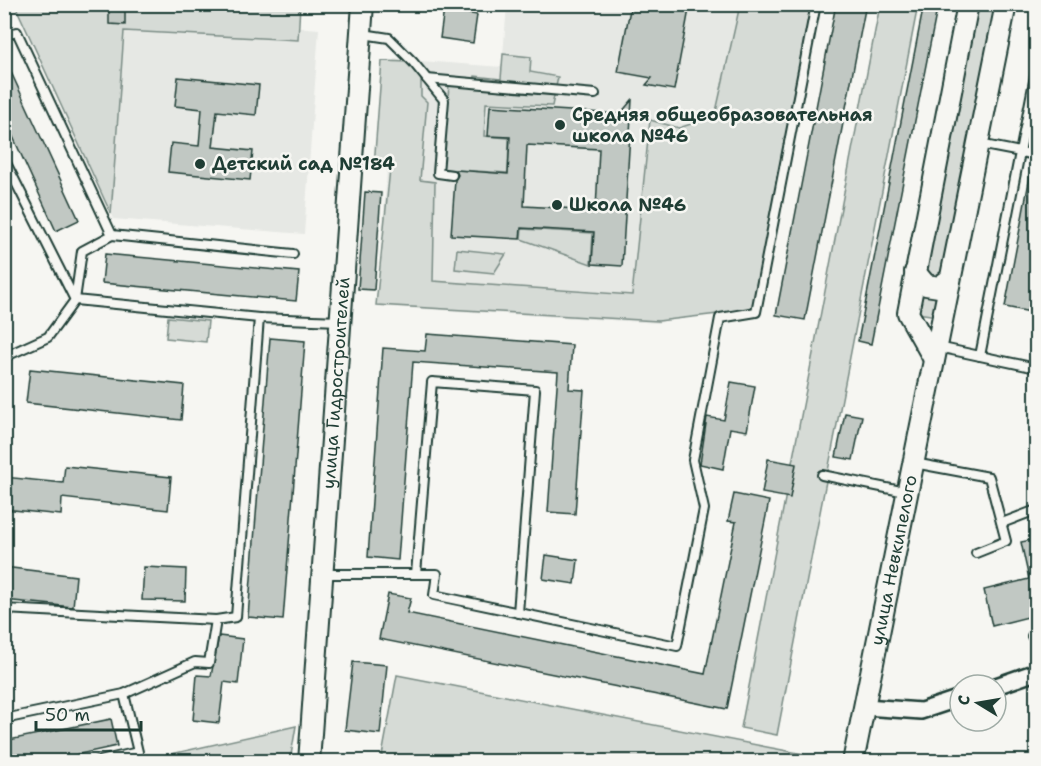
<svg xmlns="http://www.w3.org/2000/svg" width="1041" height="766" font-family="'Shantell Sans',sans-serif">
<rect width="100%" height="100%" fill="#f6f6f2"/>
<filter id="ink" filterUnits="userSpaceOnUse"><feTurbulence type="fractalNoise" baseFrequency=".0167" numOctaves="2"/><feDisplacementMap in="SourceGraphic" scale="12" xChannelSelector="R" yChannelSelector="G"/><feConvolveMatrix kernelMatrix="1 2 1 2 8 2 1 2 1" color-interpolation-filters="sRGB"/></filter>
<g filter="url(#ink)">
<g fill="#e6e8e4">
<polygon points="507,5 768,5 710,302 659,323 391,307 392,293 379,292 394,59 502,67"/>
<polygon points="76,8 319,29 304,234 113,219 69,109"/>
</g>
<g fill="#d6dbd6" stroke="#7a8c85" stroke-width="1.5">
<polygon points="15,5 300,5 298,40 124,31 111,214"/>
<polygon points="740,5 811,5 752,310 658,321 376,305 390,169 374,166 382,61 409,62 421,74 421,96 427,102 420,180 435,182 433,281 632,295 650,120 679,128 715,116"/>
<polygon points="880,5 918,5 777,735 741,728"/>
<polygon points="977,5 997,5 944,280 924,276"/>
<polygon points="503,54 531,57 530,72 558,77 552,106 486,103 484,136 509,138 508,173 442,169 449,85 473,88 475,76 501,79"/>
<polygon points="522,229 593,233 591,264 521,239"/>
<polygon points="457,249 506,254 494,273 455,269"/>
<polygon points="922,287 938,293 937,316 917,313"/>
<polygon points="168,317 208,321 206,342 166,338"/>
<polygon points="397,675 803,754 804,761 381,761"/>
<polygon points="296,726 290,761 140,761"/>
</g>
<g fill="#c1c8c3" stroke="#1f3d34" stroke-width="1.5" fill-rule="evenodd">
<polygon points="631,4 690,4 674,90 646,85 652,78 618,72"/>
<polygon points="836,4 866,4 805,320 776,315"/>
<polygon points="924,4 938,4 871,344 858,341"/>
<polygon points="444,9 477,15 473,43 440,38"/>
<polygon points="109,10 125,11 125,25 109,24"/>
<polygon points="4,57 79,220 56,231 4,117"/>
<polygon points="178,77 259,85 256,115 217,111 213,147 253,151 250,180 168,172 171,143 199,146 202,109 175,106"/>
<path d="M632,100l-10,166 -30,-2 2,-32 -73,-4 -1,11 -69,-4 4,-55 3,-5 -2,-5 52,4 2,-37 -22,-1 2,-30 130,8zM527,145l72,4 -3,61 -72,-4z"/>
<polygon points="1031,171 1036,171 1036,313 1005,307"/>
<polygon points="365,192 381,193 374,290 358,289"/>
<polygon points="105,254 299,272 296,301 102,283"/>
<polygon points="427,334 572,345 569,389 584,390 575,514 548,512 558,372 413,362 398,560 368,557 383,348 425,351"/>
<polygon points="270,338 305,341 283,620 248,617"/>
<polygon points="30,369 184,385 181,420 26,403"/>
<polygon points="731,382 755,386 747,431 730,428 723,469 700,464 707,417 724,420"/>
<polygon points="845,413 862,416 853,460 836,457"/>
<polygon points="768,459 796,464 790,498 762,493"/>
<polygon points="65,466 171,477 168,510 62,498 61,515 4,509 4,477 63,483"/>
<polygon points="734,494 769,501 727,709 379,639 388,594 411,598 407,613 705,674 736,522 728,521"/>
<polygon points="1036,539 1036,589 1032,589 1036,615 992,626 984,590 1029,579 1021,542"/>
<polygon points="546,555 578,560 575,584 543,579"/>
<polygon points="4,567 76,576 73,607 4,600"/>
<polygon points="144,567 186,569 185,601 142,600"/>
<polygon points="219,636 243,639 238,684 224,682 219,723 193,720 197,675 211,676"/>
<polygon points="353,662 387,665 380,734 345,730"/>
<polygon points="111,719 117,746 43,762 4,762 4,741"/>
</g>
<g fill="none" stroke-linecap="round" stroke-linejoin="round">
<defs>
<g id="service">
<polyline points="363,34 389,38 413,62 444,100 438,173 452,175"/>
<polyline points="4,35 17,32 112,235 82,251 75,300"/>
<polyline points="427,79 595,94"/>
<polyline points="979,144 1036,155"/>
<polyline points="4,159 75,300"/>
<polyline points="112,235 293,254"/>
<polyline points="938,347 1036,368"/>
<polyline points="980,356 1036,71"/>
<polyline points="4,357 48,337 75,300 259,318 340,321"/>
<polyline points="914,463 989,477 1006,541 976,553"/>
<polyline points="822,475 906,492"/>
<polyline points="1002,523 1036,510"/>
<polyline points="324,574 437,574 434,595 677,646 704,509 693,460 720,318 756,312 816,4"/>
<polyline points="416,574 432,382 535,390 518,613"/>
<polyline points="4,609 216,620 236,617 259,318"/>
<polyline points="1032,636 1036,635"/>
<polyline points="4,719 124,694 195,662 209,663 216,620"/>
<polyline points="96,762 138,752 124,694"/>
</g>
<g id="minor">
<polyline points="996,686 1036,672"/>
<polyline points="865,707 921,711 960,698"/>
</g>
<g id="tertiary">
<polyline points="915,272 926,285 939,287 950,279"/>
<polyline points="934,359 908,313 968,4"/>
<path id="s1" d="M309,762l54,-758"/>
<path id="s2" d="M853,762l153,-758"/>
</g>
</defs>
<use href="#service" stroke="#1f3d34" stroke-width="12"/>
<use href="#minor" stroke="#1f3d34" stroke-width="20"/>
<use href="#tertiary" stroke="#1f3d34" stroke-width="24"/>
<use href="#service" stroke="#f6f6f2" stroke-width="8"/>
<use href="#minor" stroke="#f6f6f2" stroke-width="15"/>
<use href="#tertiary" stroke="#f6f6f2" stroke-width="20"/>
</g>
</g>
<g fill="#1f3d34" stroke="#f6f6f2" stroke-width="2">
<circle cx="560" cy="125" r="6"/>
<circle cx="200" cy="164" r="6"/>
<circle cx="557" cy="205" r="6"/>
</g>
<g text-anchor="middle" stroke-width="5" stroke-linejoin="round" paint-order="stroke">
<g font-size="18" font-weight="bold" fill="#1f3d34" stroke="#f6f6f2" text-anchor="start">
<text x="572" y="121">Средняя общеобразовательная<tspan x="572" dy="21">школа №46</tspan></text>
<text x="212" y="170">Детский сад №184</text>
<text x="569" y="211">Школа №46</text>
</g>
<g font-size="18" fill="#1f3d34" stroke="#f6f6f2">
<text dy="6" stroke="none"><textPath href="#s1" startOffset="380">улица Гидростроителей</textPath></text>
<text dy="6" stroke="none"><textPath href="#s2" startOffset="206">улица Невкипелого</textPath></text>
</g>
</g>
<rect width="1041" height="766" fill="none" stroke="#f6f6f2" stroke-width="24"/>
<rect x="12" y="12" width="1017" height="742" fill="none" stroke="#1f3d34" stroke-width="2" filter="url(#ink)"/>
<g transform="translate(978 703) rotate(281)"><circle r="28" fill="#f6f6f2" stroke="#a0aca6" stroke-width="1.5"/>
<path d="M0-4.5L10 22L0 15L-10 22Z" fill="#1f3d34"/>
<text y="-9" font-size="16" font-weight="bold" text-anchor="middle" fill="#1f3d34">С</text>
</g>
<path d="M36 721v9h105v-9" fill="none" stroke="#1f3d34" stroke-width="3"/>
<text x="45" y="721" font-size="18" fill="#1f3d34" stroke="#f6f6f2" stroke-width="4.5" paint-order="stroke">50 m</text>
</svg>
